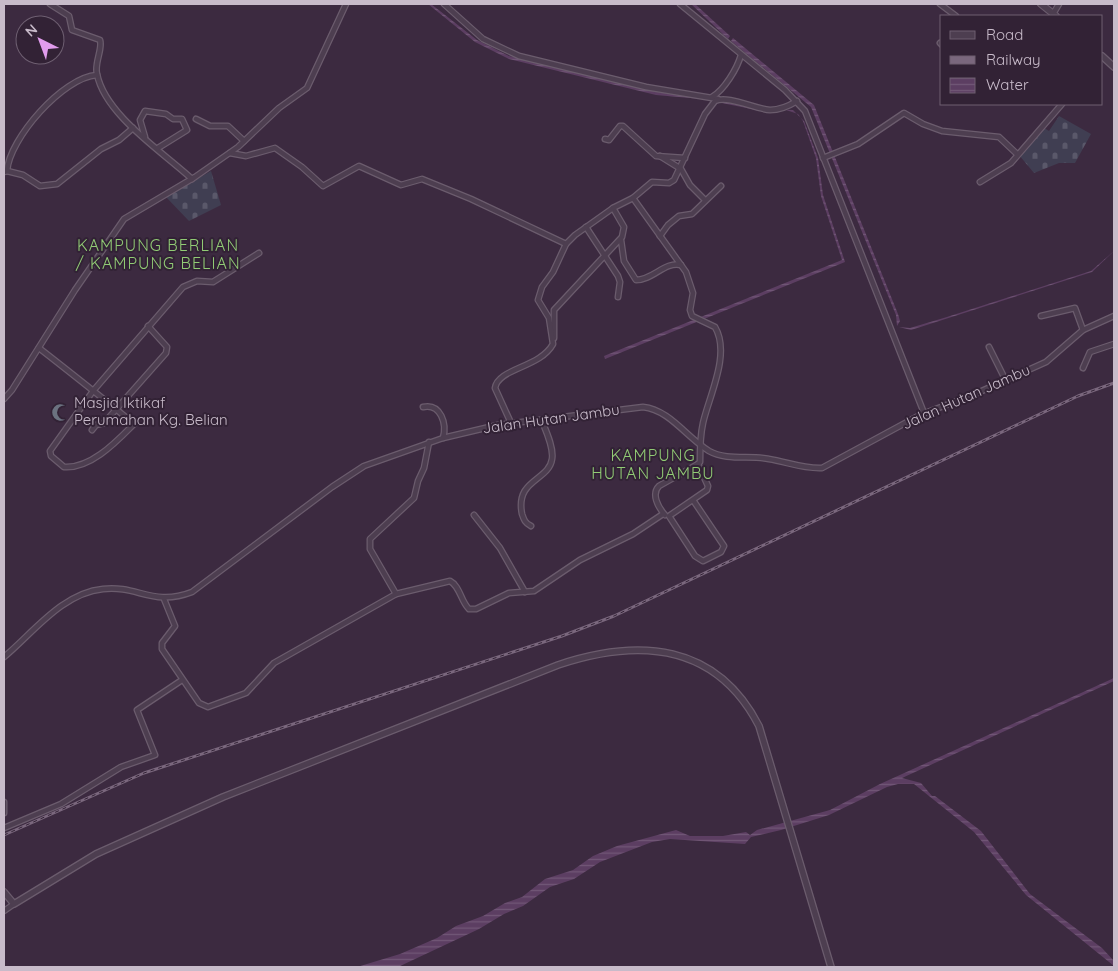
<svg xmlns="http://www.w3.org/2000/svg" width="1118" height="971" font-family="Quicksand,sans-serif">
<defs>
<pattern id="cemetery-stones" width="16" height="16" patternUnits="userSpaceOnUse" patternTransform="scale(1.25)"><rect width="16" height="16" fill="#403e52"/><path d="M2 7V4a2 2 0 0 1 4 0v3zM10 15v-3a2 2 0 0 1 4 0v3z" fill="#5a586a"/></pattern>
<pattern id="water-rules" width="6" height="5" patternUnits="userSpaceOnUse" patternTransform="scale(1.25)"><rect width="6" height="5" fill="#5c3e62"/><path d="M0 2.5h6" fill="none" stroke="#725877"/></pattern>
</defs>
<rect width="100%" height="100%" fill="#3c2a40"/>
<g fill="url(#cemetery-stones)">
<polygon points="1059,116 1091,134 1075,163 1059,163 1034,173 1019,155 1044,128 1049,131"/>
<polygon points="211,171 221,205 189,221 166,197"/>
</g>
<g fill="url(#water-rules)">
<polygon points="428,4 431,4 477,40 509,56 654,91 680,92 755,109 793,110 804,121 818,158 823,195 845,262 605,359 604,356 842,260 821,196 816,158 803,121 798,114 786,110 771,113 702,99 656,95 509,59 475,42"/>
<polygon points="691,4 695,4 730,36 728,39"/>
<polygon points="733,38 814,105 898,314 900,321 897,326 896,315 811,107 731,41"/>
<polygon points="1114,251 1092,272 911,330 899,327 910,328 947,317 1091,271"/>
<polygon points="1114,678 1114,681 902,778 921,783 932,796 935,796 981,831 1030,894 1102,948 1114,961 1114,966 1026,895 974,832 914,784 898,784 887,787 829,815 781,830 751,837 745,844 670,839 652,842 600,862 574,879 550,887 523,906 504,914 479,929 398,967 357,967 400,954 437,938 456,926 483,916 505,903 522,897 545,879 573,870 593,856 617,846 676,830 690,836 723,836 746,832 750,835 757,830 830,810 880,784"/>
</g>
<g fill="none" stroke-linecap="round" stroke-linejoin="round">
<defs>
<g id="minor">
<path d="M50,4l19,12 3,14 28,10c3,9 -6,23 -3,34 8,41 66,78 95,105"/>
<polyline points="444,4 483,39 519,56 646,87 718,99"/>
<polyline points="680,4 785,90 805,111 924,413"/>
<polyline points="940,4 956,16"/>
<polyline points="1053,14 1059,4"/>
<polyline points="940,43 942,45"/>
<path d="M712,97c12,-7 25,-28 29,-42"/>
<polyline points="196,119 210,126 228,126 244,141"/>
<polyline points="145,137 140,120 145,111 166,114 173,119 182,119 187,130 158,148"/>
<polyline points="605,139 609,140 620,126 623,126 656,156 685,158"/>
<polyline points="230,153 246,156 275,148 302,167 323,186 359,166 401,185 422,179 471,199 566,244"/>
<polyline points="660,156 681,169 690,185 705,200"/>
<polyline points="823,158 858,144 904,113 923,124 942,131 999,137 1017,154"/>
<polyline points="7,171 23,175 40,186 57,184 101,149 119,140 133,128"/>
<path d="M4,172l3,-1c2,-32 56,-94 90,-96"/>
<polyline points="980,182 1011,163 1062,104"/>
<path d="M633,198l53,74 7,21 -3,17 2,6 23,11c16,27 -6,69 -12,96 -3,13 -3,26 -3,39l-2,2 10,22 -1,4 -38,26 26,40 8,5 18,-9 3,-6 -31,-46"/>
<polyline points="586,227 618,276 620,282 618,297"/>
<polyline points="660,236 668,225 679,216 692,214 721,186"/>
<path d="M621,240l3,21 12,19c17,0 29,-19 45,-15"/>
<polyline points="1041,316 1075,308 1083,330"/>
<polyline points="554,338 554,310 622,237 624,227 613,208"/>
<polyline points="989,347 1005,379"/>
<path d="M39,348c32,25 64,50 95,76 -17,17 -43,45 -70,43l-13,-11 -1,-5 43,-60 90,-104 14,-6 16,1 46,-29"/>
<polyline points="1083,368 1090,352 1114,344"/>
<polyline points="4,399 12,390 75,290 124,219 195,177 238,147 279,108 307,88 346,4"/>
<path d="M423,407c18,-4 24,17 20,31"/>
<path d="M511,423l-16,-35c3,-20 45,-20 58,-44l-4,-26 -11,-18 4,-13 11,-15 13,-28 9,-9 38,-27 20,-10 19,-16 17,1 5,-3 31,-66 10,-13c13,-6 40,8 55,9 10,0 19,-4 27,-9"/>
<polyline points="92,430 96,425 104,423 166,353 167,347 148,326"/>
<polyline points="474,515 500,548 525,592"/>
<path d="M665,515c-7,-8 -14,-21 -6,-29l39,-22"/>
<path d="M531,526c-6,-3 -7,-6 -9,-12 -7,-35 27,-33 30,-55 2,-11 -6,-28 -10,-38"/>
<polyline points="396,594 370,549 370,539 414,498 418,481 424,468 429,442"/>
<path d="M164,599l11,27 -13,17v6l37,54 9,4 38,-14 28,-30 122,-69 54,-13c10,5 11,21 19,28h7l33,-16 25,-2 46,-31 53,-26 30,-20"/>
<path d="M4,657c29,-24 58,-64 99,-68 35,-4 50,18 89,3l140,-105 32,-21 79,-28 55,-13 145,-18c27,3 43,30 66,44 18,10 41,4 60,8 18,3 35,10 53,9l98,-53 55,-21 71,-32 37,-32 31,-14"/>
<polyline points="4,802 4,813"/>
<polyline points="4,828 61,804 121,767 155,755 137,710 182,680"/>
<polyline points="4,911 14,904"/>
</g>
<g id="tertiary">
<polyline points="1041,4 1056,16"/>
<polyline points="1102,56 1114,67"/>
<path d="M4,892l10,12 82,-50 127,-57 335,-132c81,-27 158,-22 201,61l72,241"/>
</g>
</defs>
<use href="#minor" stroke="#6b5c6d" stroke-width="7"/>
<use href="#tertiary" stroke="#6b5c6d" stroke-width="8"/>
<use href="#minor" stroke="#4d3e50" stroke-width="4.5"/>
<use href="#tertiary" stroke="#4d3e50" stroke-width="5.5"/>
<defs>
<polyline id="rail" points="4,835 144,773 562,636 614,616 1078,396 1114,383"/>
</defs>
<use href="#rail" stroke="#7a677d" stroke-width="3"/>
<use href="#rail" stroke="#322235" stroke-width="1" stroke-dasharray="4" stroke-linecap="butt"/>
</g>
<defs>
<symbol id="mosque-bare" viewBox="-9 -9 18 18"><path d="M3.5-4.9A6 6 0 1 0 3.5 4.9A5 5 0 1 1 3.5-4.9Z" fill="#6b7280" stroke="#322235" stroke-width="2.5" paint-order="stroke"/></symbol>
</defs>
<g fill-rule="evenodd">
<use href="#mosque-bare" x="48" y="400" width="25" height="25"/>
</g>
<g text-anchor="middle" stroke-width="4" stroke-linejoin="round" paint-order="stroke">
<g font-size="15" fill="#c8bbca" stroke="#322235">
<text transform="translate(966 397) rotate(-24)" y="5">Jalan Hutan Jambu</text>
<text transform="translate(551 419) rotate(-8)" y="5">Jalan Hutan Jambu</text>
</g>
<g font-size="15" fill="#c8bbca" stroke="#322235" text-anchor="start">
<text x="74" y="408">Masjid Iktikaf<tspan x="74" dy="17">Perumahan Kg. Belian</tspan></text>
</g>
<g font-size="16" letter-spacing="1" fill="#91cb75" stroke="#322235">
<text x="158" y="251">KAMPUNG BERLIAN<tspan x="158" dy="18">/ KAMPUNG BELIAN</tspan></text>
<text x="653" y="461">KAMPUNG<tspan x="653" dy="18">HUTAN JAMBU</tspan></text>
</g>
</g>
<rect width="1118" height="971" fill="none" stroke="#c8bbca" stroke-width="10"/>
<rect x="940" y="15" width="162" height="90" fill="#322235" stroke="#6e5f71"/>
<rect x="950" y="31" width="25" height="8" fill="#4d3e50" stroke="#6e5f71"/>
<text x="986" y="40" font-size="15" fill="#c8bbca">Road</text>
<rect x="950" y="56" width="25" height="8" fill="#7a677d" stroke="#6e5f71"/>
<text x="986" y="65" font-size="15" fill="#c8bbca">Railway</text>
<rect x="950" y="78" width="25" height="15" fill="url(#water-rules)" stroke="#6e5f71"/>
<text x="986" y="90" font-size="15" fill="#c8bbca">Water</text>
<g transform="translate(40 40) rotate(318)"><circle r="24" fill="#322235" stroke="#6e5f71"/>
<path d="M0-4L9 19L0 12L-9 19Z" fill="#e19ced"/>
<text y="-8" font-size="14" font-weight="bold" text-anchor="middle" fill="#c8bbca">N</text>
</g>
</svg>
